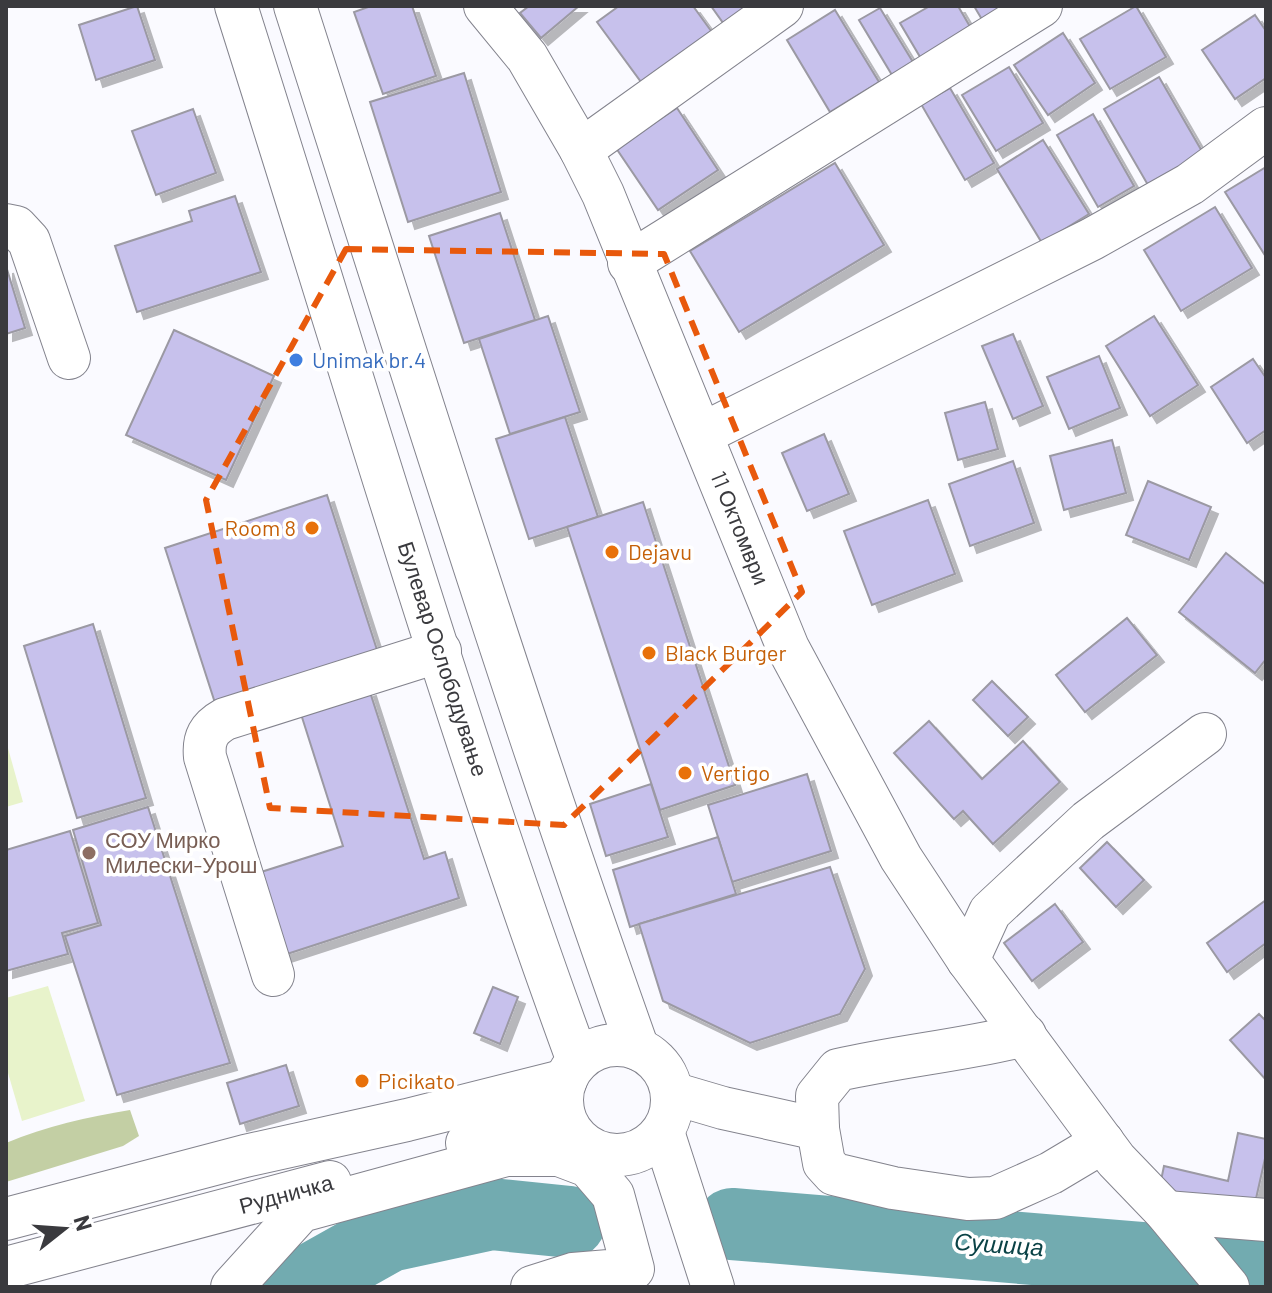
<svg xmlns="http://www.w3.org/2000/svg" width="1272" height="1293" font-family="Barlow,sans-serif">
<defs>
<filter id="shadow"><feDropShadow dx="7" dy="7" stdDeviation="0" flood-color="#0004"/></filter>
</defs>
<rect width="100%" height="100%" fill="#fafaff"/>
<g fill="#e8f3cb">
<polygon points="6,741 23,802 6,807"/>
<polygon points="48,986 85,1101 22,1121 6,1066 6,998"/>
</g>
<path fill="#c3cfa4" d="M130,1110l9,26 -16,10 -117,36v-39c40,-17 82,-26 124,-33z"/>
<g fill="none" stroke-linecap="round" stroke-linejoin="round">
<g stroke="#72abb0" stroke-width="72">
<polyline points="732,1224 1238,1266 1266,1265"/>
<polyline points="298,1287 389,1236 491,1214 570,1222"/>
</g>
</g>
<g fill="#c7c1ec" stroke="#9b99a3" stroke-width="2" filter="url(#shadow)">
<polygon points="137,6 155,60 96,80 79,25"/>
<polygon points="371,6 412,6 436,76 383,94 354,12"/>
<polygon points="529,6 579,6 541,38 520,13"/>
<polygon points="619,6 693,6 714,35 644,86 597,22"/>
<polygon points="711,6 756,6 726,27"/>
<polygon points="930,6 958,6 976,37 926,67 900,23"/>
<polygon points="974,6 1024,6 987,28"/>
<polygon points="1136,6 1166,57 1110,89 1080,39"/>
<polygon points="880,8 919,72 898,85 859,20"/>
<polygon points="835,10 879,82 830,112 787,40"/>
<polygon points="1255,15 1266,31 1266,78 1235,99 1202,50"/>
<polygon points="1063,33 1095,83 1048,115 1014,65"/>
<polygon points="1009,67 1043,123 996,151 962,95"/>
<polygon points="464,73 501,192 408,222 370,102"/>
<polygon points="1159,77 1207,160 1152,192 1104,109"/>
<polygon points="950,88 994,163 965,180 921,104"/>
<polygon points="677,108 718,170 658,210 616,148"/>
<polygon points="193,109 216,173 156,195 132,131"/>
<polygon points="1093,114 1134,186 1098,207 1057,135"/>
<polygon points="1043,140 1089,214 1042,243 997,169"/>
<polygon points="835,163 884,245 739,332 690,251"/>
<polygon points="1266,167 1266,257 1225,192"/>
<polygon points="235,196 261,272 137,312 115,246 192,221 189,211"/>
<polygon points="1215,207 1252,268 1181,311 1144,250"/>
<polygon points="500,213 535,320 464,343 429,236"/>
<polygon points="6,266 25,328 6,334"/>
<polygon points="548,316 580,412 510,434 479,339"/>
<polygon points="1154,316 1198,385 1150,416 1106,346"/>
<polygon points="174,330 274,376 226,480 126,435"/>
<polygon points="1013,334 1043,406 1013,419 982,346"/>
<polygon points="1099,356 1120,408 1069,429 1047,377"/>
<polygon points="1253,359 1266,378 1266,430 1247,443 1211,387"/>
<polygon points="985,402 998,449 958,460 945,413"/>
<polygon points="565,417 598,517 529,539 496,439"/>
<polygon points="824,434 849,494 807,511 782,453"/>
<polygon points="1112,440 1126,493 1064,510 1050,456"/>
<polygon points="1013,461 1034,523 970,546 949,484"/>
<polygon points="1148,481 1211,507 1189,560 1126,535"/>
<polygon points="327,495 378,653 216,706 165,548"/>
<polygon points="928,500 955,574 872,605 844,531"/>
<polygon points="643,502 735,785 660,810 567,527"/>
<polygon points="1226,553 1266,585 1266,659 1255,673 1179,612"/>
<polygon points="1127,618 1157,655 1085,712 1056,675"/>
<polygon points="93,624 146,798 77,818 24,646"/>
<polygon points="992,681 1028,717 1008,736 973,700"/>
<polygon points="369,689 424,859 445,852 459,898 284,955 258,873 343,846 300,711"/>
<polygon points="929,721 982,779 1023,741 1060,782 993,844 963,811 954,819 894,753"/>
<polygon points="807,774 831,851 732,882 708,805"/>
<polygon points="651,784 668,837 606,856 590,804"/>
<polygon points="148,807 230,1063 117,1095 65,936 101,925 73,830"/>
<polygon points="70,831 98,923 62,933 68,954 6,971 6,850"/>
<polygon points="718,837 736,894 630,927 613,870"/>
<polygon points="1107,842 1144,880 1116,907 1080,868"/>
<polygon points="830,867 865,969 840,1014 750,1043 663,1001 639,924"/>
<polygon points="1266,900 1266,943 1227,972 1207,943"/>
<polygon points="1055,904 1083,942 1032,981 1004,943"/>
<polygon points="493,987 518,997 500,1044 474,1033"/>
<polygon points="1259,1014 1266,1021 1266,1080 1230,1040"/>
<polygon points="286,1065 299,1106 240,1124 227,1083"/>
<polygon points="1238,1133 1266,1139 1266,1154 1253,1212 1159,1190 1164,1166 1228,1181"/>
</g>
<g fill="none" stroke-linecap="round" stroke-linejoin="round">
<defs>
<g id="minor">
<path d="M236,6c112,352 215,708 342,1055"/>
<path d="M295,6c112,349 220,698 343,1043"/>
<polyline points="485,6 527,57 581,150 603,194 788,648 901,858 968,960 1116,1160 1166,1212 1228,1287"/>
<polyline points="581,150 782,6"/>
<polyline points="6,225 16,227 29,241 69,358"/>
<polyline points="629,263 1041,6"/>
<polyline points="702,434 1092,239 1190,184 1266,128"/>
<polyline points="968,960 990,912 1088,821 1205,734"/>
<path d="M273,975l-68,-218c-2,-19 4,-29 20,-38l215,-68"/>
<path d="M1025,1035c-62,15 -125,21 -187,35l-21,26 1,33 6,34 10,11 59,14 75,11 27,-1 56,-25 52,-31"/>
<circle cx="617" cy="1100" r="55"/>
<polyline points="672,1093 723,1108 818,1129"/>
<polyline points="663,1132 713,1287"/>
<polyline points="467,1143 563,1112"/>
<polyline points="1166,1212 1266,1220"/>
<polyline points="6,1219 245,1156 407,1120 566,1080"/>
<polyline points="6,1268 330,1182"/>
<polyline points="232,1287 301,1211 506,1155 559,1155 588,1166 613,1195 633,1269 573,1274 532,1287"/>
</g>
</defs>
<use href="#minor" stroke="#83838d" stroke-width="44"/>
<use href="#minor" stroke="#fff" stroke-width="42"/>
</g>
<path fill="none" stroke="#e8590c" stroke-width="6" stroke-dasharray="16 10" stroke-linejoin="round" d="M346,249l318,5 138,338 -238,233 -294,-17 -64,-308z"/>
<circle fill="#3f7fe0" stroke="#fff" stroke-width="3" cx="296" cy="360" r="8"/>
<g fill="#e8710a" stroke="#fff" stroke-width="3">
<circle cx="312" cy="528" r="8"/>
<circle cx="612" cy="552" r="8"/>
<circle cx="649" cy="653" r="8"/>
<circle cx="685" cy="773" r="8"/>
<circle cx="362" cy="1081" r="8"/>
</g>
<circle fill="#8d6e63" stroke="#fff" stroke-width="3" cx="89" cy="853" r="8"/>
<g text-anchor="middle" stroke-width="7" stroke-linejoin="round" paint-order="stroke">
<g font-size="22" fill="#366cbe" stroke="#fff" text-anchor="start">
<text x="312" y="368">Unimak br.4</text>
</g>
<g font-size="22" fill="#c56008" stroke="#fff" text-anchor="start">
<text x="296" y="536" text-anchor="end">Room 8</text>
<text x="628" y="560">Dejavu</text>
<text x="665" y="661">Black Burger</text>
<text x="701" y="781">Vertigo</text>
<text x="378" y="1089">Picikato</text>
</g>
<g font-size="22" fill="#3a3a3e" stroke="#fff">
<text transform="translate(740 528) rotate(68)" y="8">11 Октомври</text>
<text transform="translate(443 659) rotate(72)" y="8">Булевар Ослободување</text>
<text transform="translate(286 1194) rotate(-15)" y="8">Рудничка</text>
</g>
<g font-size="22" fill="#785e54" stroke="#fff" text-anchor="start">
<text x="105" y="848">СОУ Мирко<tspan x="105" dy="25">Милески-Урош</tspan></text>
</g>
<g font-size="24" font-style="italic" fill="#0a4246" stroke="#fff">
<text transform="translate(999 1245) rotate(4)" y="8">Сушица</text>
</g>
</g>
<rect width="1272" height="1293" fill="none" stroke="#3a3a3e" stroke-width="16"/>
<g transform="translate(64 1229) rotate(73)" stroke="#ffffff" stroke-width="6" paint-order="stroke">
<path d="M0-6L14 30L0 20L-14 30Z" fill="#3a3a3e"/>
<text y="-12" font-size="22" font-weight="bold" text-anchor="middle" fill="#3a3a3e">N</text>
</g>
</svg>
